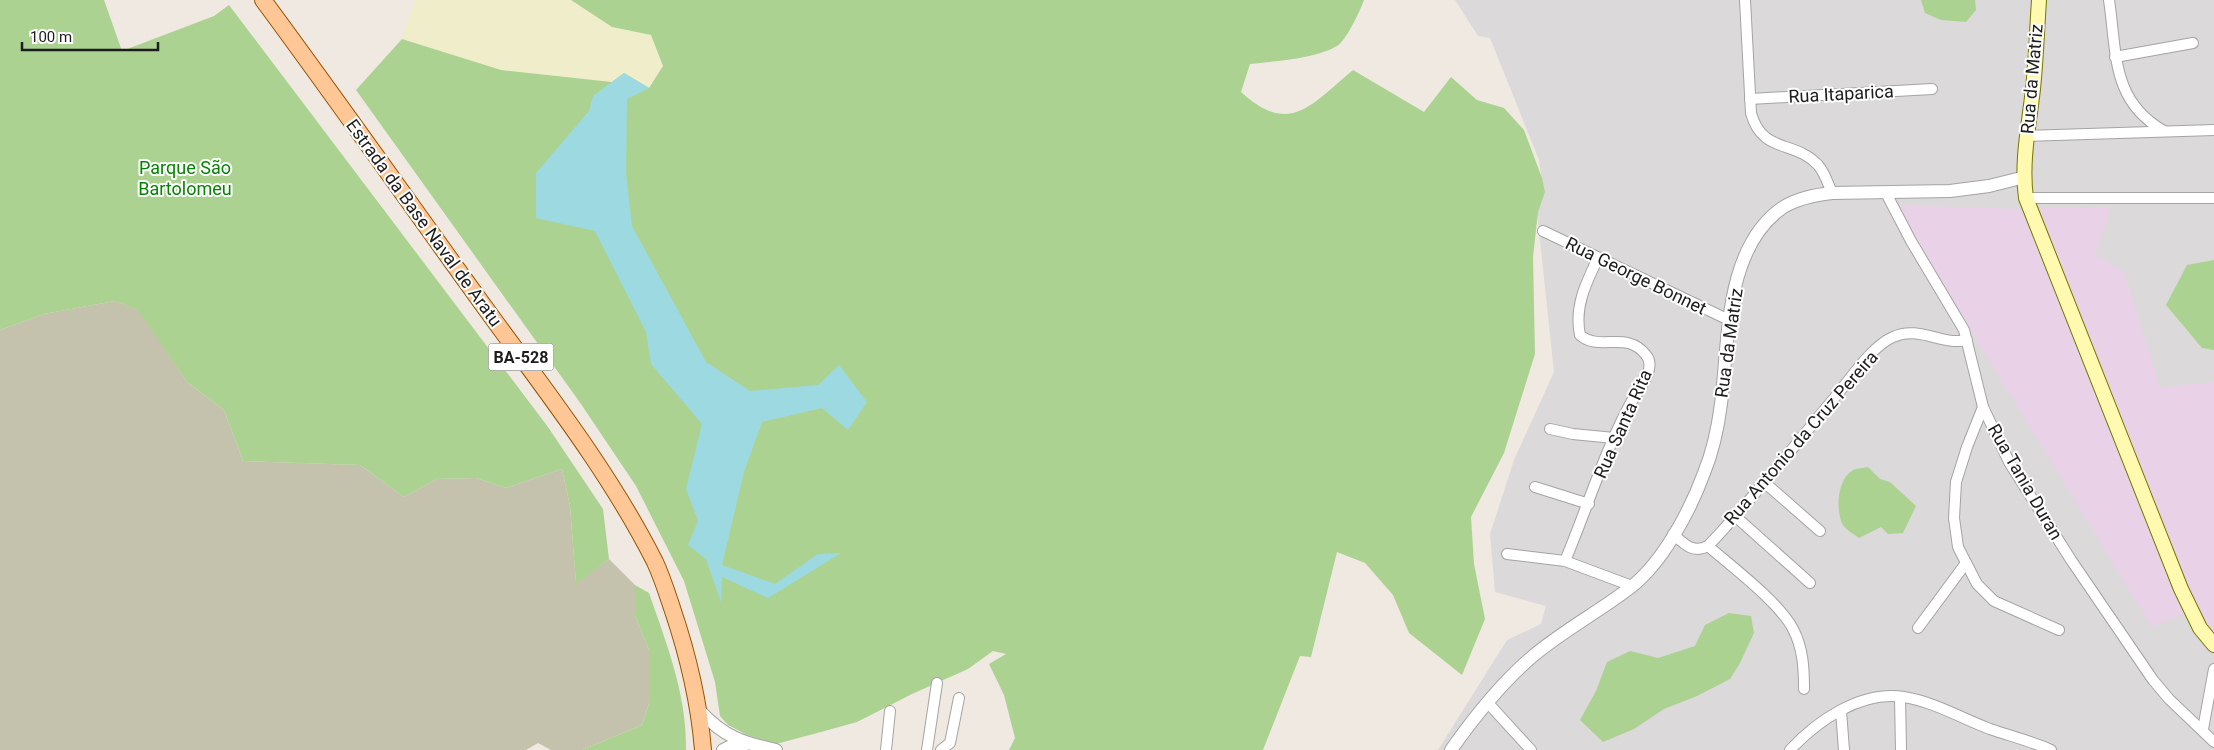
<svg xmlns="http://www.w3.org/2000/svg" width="2214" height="750" font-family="Roboto,sans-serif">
<rect width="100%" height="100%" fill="#efe9e1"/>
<polygon fill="#dbd9da" points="1455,0 2214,0 2214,750 1438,750 1507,640 1541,624 1546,606 1495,592 1490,534 1514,460 1554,372 1535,194 1541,174 1539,160 1490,38 1478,36"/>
<polygon fill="#e9d2e7" points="1897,205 2018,209 2111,207 2095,254 2124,272 2160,387 2214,382 2214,637 2193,609 2152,627 1966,322"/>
<polygon fill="#c4c1ac" points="115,301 139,310 187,382 224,410 243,461 360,465 404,497 437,479 476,478 506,488 562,469 570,506 576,583 609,559 635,585 635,616 649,650 649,703 642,725 582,750 551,750 538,743 526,750 0,750 0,330 44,314"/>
<polygon fill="#f0eeca" points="415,0 571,0 612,27 651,34 663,66 649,88 624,73 612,82 501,70 402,39"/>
<g fill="#acd292">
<polygon points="0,0 104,0 122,51 214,16 229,5 548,427 603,509 609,559 576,584 570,506 562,469 506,488 476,478 437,479 404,497 360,465 243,461 224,410 187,382 138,310 115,301 44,314 0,330"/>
<path d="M571,0h793c-4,11 -18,41 -27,46 -22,13 -62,15 -87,18l-9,28c49,45 71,12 112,-22l71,42 27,-35 26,23 27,8 20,22 18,48 3,14 -7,20 -5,45 2,97 -31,99 -33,64 3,47 11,55 -23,56 -53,-42 -16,-38 -28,-32 -28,-11 -26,105 -11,-1 -37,94h-254l6,-12 -11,-43 -15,-31 17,-10 -13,-3 -25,18 -56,25 -55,28 -36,10 -45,12 -29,-9 -19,-10 -8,-9 -5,-34 -31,-101 -48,-95 -55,-82 -225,-314 46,-51 99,31 111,12 12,-9 25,15 14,-22 -12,-31 -39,-8z"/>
<polygon points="1921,0 1975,0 1976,10 1966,22 1941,20 1925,13"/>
<polygon points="2214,260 2214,350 2202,348 2166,305 2187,265"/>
<path d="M1868,467l12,12 10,3 26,24 -13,27 -15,1 -7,-7 -22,11c-5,-4 -13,-8 -16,-13 -8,-14 -6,-50 13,-56 3,-1 8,-1 12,-2z"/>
<path d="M635,585l14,8c18,52 38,102 37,157h-104l60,-25 7,-22v-53l-14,-34z"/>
<polygon points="1729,613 1751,616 1754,633 1740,663 1730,679 1697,696 1664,709 1634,729 1603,742 1580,720 1596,691 1607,662 1630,651 1658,658 1695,646 1705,625"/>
</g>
<polygon fill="#9dd9e1" points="624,73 649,88 627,99 626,173 632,226 706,362 750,391 818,385 839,365 867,402 848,430 822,408 762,422 744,472 722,565 775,584 818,554 841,553 768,598 722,577 721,602 706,559 688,545 698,521 686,489 702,424 651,364 646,332 595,231 536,218 536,173 589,111 593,96"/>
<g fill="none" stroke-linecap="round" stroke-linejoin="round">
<defs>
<g id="minor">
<path d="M1745,0l6,113c11,41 44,27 67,52 7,8 10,19 14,28"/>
<path d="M2109,0c8,53 2,101 55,131"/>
<polyline points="2115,57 2193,43"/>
<polyline points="1750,99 1932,89"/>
<polyline points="2027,136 2214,130"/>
<polyline points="1886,193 1911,241 1964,330 1983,407 2009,462 2071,560 2153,680 2169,699 2214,742"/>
<polyline points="2026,198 2214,198"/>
<polyline points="1543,231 1729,320"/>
<polyline points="1983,407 1967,447 1956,482 1954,518 1958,547 1977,584 1994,601 2059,630"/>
<polyline points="1550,429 1573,434 1614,438"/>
<polyline points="1764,482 1820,531"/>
<polyline points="1535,487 1589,504"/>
<polyline points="1735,516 1810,583"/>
<path d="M1673,534c11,10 20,20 35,12 45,-47 86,-100 128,-150 15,-18 36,-50 57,-59 27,-12 48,9 74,3"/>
<path d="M1708,546c23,20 72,57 85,83 10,19 11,39 11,60"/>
<polyline points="1507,554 1565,561 1632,586"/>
<path d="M1565,561c21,-50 39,-108 64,-155 7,-13 29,-37 17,-51 -19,-25 -47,-3 -66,-20 -6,-28 6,-52 18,-77"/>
<polyline points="1918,628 1966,563"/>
<polyline points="1900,697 1901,750"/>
<polyline points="1488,703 1531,750"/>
<polyline points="1841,711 1844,750"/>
<polyline points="2203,729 2214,669"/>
<polyline points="886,750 890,711"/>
<polyline points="927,750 937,683"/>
<polyline points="941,750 950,743 959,698"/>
<path d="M1790,750c27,-29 71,-60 114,-53 30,5 57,21 86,32 20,7 41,12 61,21"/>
</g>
<g id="tertiary">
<path d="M700,711c24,26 43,32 76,39"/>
<polyline points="723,750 733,745 746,744"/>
<path d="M1451,750c24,-34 50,-67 82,-94 31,-26 67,-45 98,-69 32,-25 59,-76 73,-114 9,-22 14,-46 17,-69 8,-63 3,-155 61,-196 15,-10 33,-13 50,-15l118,-2 39,-5 36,-9"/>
</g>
<path id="secondary" d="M2039,0c-2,30 -3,60 -6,89 -4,36 -12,73 -7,109l155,391 19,39 14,17"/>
<path id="primary" d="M263,0c71,96 140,194 210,291 63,88 133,174 182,271 7,15 12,31 17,46 16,47 27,93 31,142"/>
</defs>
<use href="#minor" stroke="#a4a4a4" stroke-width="12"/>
<use href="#tertiary" stroke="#a4a4a4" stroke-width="14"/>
<use href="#secondary" stroke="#770" stroke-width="16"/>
<use href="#primary" stroke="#955300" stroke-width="18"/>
<use href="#minor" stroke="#fff" stroke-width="10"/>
<use href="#tertiary" stroke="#fff" stroke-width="12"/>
<use href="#secondary" stroke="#fffaaf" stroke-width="14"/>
<use href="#primary" stroke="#ffc696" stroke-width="16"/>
</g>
<g text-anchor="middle" stroke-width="4" stroke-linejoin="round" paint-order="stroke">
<rect fill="#fff" stroke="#616161" stroke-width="1" x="488.5" y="343.5" width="65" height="27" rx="4"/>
<g font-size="16" font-weight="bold" fill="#1d1d1d">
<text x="521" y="363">BA-528</text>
</g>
<g font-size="18" fill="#1d1d1d" stroke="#fff">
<text transform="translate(2032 79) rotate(-85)" y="6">Rua da Matriz</text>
<text transform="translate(1841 94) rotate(-3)" y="6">Rua Itaparica</text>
<text transform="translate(424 223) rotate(54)" y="6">Estrada da Base Naval de Aratu</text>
<text transform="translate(1636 276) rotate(26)" y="6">Rua George Bonnet</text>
<text transform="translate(1729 343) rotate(-82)" y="6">Rua da Matriz</text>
<text transform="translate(1623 424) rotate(-66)" y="6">Rua Santa Rita</text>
<text transform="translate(1801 438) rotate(-49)" y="6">Rua Antonio da Cruz Pereira</text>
<text transform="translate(2025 482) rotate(60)" y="6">Rua Tania Duran</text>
</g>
<g font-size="18" fill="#058402" stroke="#fff">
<text x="185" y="174">Parque São<tspan x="185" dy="21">Bartolomeu</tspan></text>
</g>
</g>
<path d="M22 42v8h136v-8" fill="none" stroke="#1d1d1d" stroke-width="2.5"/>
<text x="30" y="42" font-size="15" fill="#1d1d1d" stroke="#ffffff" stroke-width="4" paint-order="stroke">100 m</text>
</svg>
